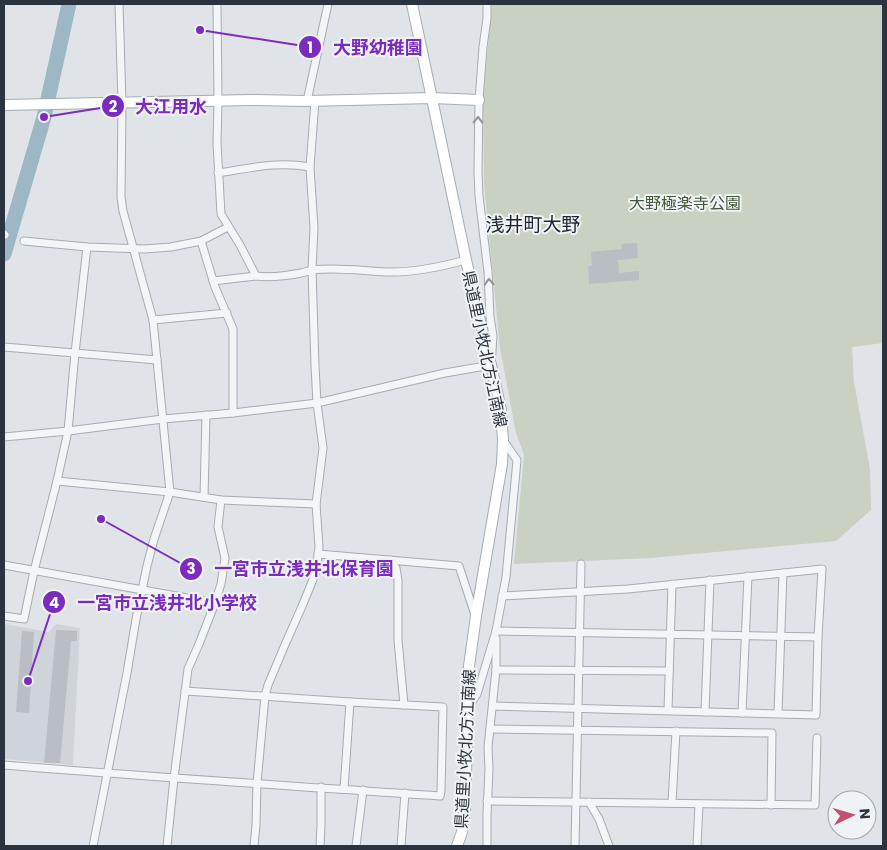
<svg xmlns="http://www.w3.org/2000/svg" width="887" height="850" font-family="Poppins,'Noto Sans JP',sans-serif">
<rect width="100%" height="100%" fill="#e0e4e8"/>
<polygon fill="#cfd4da" points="4,624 49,632 56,624 80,628 73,765 4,759"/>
<polygon fill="#c8d1c2" points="492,4 883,4 883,343 852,347 854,382 870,469 871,510 836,541 651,558 514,564 524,455 516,433 500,348 484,183 483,101"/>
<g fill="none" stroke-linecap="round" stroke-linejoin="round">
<polyline stroke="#9eb7c5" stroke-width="15" points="4,254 44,117 69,4"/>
</g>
<g fill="#b8bec4">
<polygon points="637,243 638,258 618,260 619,273 639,271 639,280 589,284 588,266 592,266 591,252 622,249 621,244"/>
<polygon points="56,630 77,631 77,641 71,641 60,763 44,763"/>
<polygon points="22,631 34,632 29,713 16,712"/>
</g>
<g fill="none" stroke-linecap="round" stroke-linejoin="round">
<defs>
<g id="street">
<path d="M217,4l1,97 -1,42 4,71 19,31 16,31c15,2 30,0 45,-3 4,-1 8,-2 12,-3 24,-3 49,1 73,2 27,1 54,-5 80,-12"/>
<polyline points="307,101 328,4"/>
<path d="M218,173c33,-5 59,-12 92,-6"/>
<polyline points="4,234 5,235"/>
<polyline points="24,241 87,247 144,249 171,247 201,241 228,227"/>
<polyline points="201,241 215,287 233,329 233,413"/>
<polyline points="213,281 256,276"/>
<polyline points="153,320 227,313"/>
<polyline points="4,347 157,360"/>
<polyline points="4,437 68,431 163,419 233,413 317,403 445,373 491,365 493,336 490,317 488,272 479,196 478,171 479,100 483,47 487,18 487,4"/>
<polyline points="57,481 170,492 221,500 316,504"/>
<polyline points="204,497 206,415"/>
<polyline points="318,554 459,566 475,615"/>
<polyline points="390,560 396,568 398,580 398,640 404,705"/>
<polyline points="4,565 215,603"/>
<polyline points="4,616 24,619 34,571 57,481 68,431 75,353 87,247"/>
<polyline points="496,631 818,637"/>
<polyline points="496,670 669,671"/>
<polyline points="467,704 473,700 477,694 496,631 506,577 517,460 503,440"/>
<polyline points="493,706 816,715 818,637 822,569 628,589 502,596"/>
<polyline points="668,710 672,584"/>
<polyline points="705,712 710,580"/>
<polyline points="742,713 748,576"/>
<polyline points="778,713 783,573"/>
<polyline points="490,729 772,733 771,805"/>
<path d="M4,765c145,12 290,21 436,31l1,-5 2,-84 -93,-5 -165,-11"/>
<polyline points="344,789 350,702"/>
<polyline points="487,801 815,805 817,738"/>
<polyline points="589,802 599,819 609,846"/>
<polyline points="672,803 676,731"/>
<polyline points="93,846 127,673 136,619 147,566 154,539 170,492 153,320 123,211 121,197 122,103 119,4"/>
<polyline points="167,846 174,778 188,669 199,644 215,603 221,584 225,558 218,527 221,500"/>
<polyline points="254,846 256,825 257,783 265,696 268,685 284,647 303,604 316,572 319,547 316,504 323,448 317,403 315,366 312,270 314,228 310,167 315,101"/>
<polyline points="320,846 321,825 321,787"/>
<polyline points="356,846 363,790"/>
<polyline points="401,846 405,793"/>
<polyline points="487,846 487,814 489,769 488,747 496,670 496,639"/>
<polyline points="575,846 581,564"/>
<polyline points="697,846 699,804"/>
</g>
<g id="secondary">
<polyline points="412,4 466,260 482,330 491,365 501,410 503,440 502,464 476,616 469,666 465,810 462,832 457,846"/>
<polyline points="4,105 251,100 307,101 432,98 479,100"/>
</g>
</defs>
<use href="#street" stroke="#a6acb2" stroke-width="9"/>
<use href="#secondary" stroke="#a6acb2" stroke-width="12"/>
<use href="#street" stroke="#f3f5f7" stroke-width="7"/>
<use href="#secondary" stroke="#fff" stroke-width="10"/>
</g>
<defs><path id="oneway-chevron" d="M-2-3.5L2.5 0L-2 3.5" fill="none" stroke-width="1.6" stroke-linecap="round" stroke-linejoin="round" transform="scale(1.25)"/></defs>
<g stroke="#8e949a">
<use href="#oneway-chevron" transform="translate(478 120) rotate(-89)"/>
<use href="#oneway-chevron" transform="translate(489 282) rotate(-93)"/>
</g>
<g text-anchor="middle" stroke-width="4" stroke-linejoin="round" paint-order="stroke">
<g font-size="16" fill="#435939" stroke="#f0f3f6">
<text x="685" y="209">大野極楽寺公園</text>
</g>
<g font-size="16" fill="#2a343e" stroke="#f0f3f6">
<text transform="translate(485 349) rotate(78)" y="6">県道里小牧北方江南線</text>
<text transform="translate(465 749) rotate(-87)" y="6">県道里小牧北方江南線</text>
</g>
<g font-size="19" fill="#1c252f" stroke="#f0f3f6">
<text x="533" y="231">浅井町大野</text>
</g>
</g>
<path fill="none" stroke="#7b2cbf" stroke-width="2" d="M200 30L310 47M44 117L113 106M101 519L191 569M28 681L54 602"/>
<g fill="#7b2cbf" stroke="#f0f3f6" stroke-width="2">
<circle cx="200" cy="30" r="5"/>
<circle cx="44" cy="117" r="5"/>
<circle cx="101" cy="519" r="5"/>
<circle cx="28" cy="681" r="5"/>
<circle cx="310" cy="47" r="12"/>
<circle cx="113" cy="106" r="12"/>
<circle cx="191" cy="569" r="12"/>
<circle cx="54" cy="602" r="12"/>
</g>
<g font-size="15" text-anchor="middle" font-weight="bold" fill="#fff">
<text x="310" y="53">1</text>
<text x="113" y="112">2</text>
<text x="191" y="574">3</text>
<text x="54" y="608">4</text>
</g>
<g font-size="18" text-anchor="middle" font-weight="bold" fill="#7b2cbf" stroke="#f0f3f6" stroke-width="4" stroke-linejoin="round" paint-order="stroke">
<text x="378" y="54">大野幼稚園</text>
<text x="171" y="113">大江用水</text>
<text x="304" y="575">一宮市立浅井北保育園</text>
<text x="167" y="609">一宮市立浅井北小学校</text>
</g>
<rect width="887" height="850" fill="none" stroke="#2a343e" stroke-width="10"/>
<g transform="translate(852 815) rotate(85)"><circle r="24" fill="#f0f3f6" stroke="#a1a7ac"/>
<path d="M0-4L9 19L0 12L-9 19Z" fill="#c34f71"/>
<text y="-8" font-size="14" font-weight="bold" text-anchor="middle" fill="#2a343e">N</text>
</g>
</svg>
